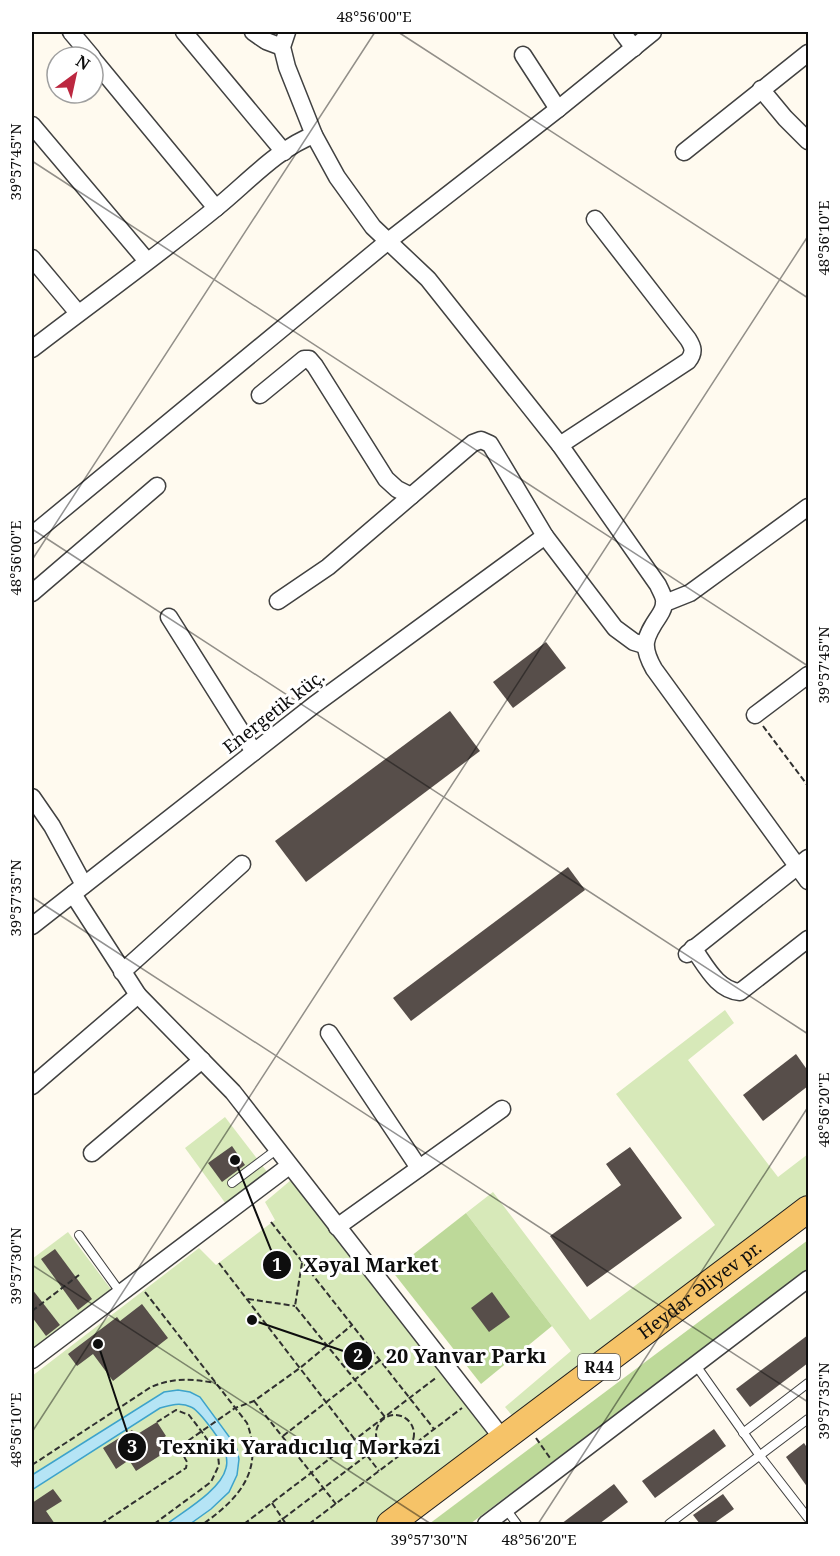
<svg xmlns="http://www.w3.org/2000/svg" width="840" height="1556" font-family="'Noto Serif',serif">
<rect width="100%" height="100%" fill="#fffaef"/>
<g fill="#d7e9b9">
<polygon points="725,1010 734,1023 688,1060 778,1177 808,1154 808,1195 514,1418 505,1407 571,1351 466,1213 493,1192 590,1320 715,1225 616,1094"/>
<polygon points="225,1117 268,1173 226,1204 185,1148"/>
<polygon points="291,1180 490,1436 375,1524 32,1524 32,1376 199,1248 216,1265 275,1220 265,1202"/>
<polygon points="68,1232 113,1292 32,1354 32,1259"/>
</g>
<g fill="#bdd999">
<polygon points="466,1213 552,1326 481,1384 392,1271"/>
<polygon points="808,1240 808,1269 470,1524 429,1524"/>
</g>
<path fill="#b5e4f5" stroke="#3da3cb" stroke-width="1.5" d="M178,1390l12,2 10,5 36,49 3,13 -2,16 -8,17 -18,17 -21,15h-23c17,-13 54,-34 59,-56 2,-6 0,-16 -3,-22 -5,-9 -24,-36 -32,-39 -10,-5 -21,-2 -31,1l-128,82v-15l132,-83z"/>
<g fill="#574e4a">
<polygon points="546,642 566,668 513,708 493,682"/>
<polygon points="450,711 480,751 306,882 275,841"/>
<polygon points="568,867 585,890 411,1021 393,998"/>
<polygon points="796,1054 808,1071 808,1086 763,1121 743,1095"/>
<polygon points="232,1146 245,1165 222,1182 208,1163"/>
<polygon points="630,1147 682,1218 587,1287 550,1236 621,1185 606,1164"/>
<polygon points="55,1249 92,1299 78,1310 41,1259"/>
<polygon points="32,1289 60,1325 46,1336 32,1317"/>
<polygon points="492,1292 510,1317 489,1332 471,1308"/>
<polygon points="142,1304 168,1338 113,1381 93,1354 77,1366 68,1354 117,1317 120,1321"/>
<polygon points="808,1335 808,1363 750,1407 736,1389"/>
<polygon points="157,1422 166,1436 156,1442 164,1453 136,1471 129,1460 116,1469 103,1448 132,1430 136,1435"/>
<polygon points="714,1429 726,1446 655,1498 642,1481"/>
<polygon points="804,1443 808,1449 808,1488 786,1457"/>
<polygon points="614,1484 628,1502 599,1524 561,1524"/>
<polygon points="53,1489 62,1501 46,1511 55,1524 32,1524 32,1503"/>
<polygon points="723,1494 734,1509 713,1524 700,1524 693,1515"/>
</g>
<g fill="none" stroke-linecap="round" stroke-linejoin="round">
<defs>
<g id="lane">
<polyline points="232,1183 276,1150"/>
<polyline points="79,1235 120,1292"/>
<polyline points="695,1364 760,1456 808,1518"/>
<polyline points="743,1433 808,1383"/>
<polyline points="506,1509 517,1524"/>
<polyline points="669,1524 808,1419"/>
</g>
<g id="street">
<polyline points="71,32 92,57"/>
<polyline points="184,32 284,152"/>
<polyline points="253,32 266,41 282,47"/>
<path d="M287,32l-5,15 5,20 27,68 23,42 36,50 55,52 132,166 98,140c2,5 7,12 6,18 0,4 -3,10 -5,13 -15,22 -18,30 -5,53l154,212"/>
<polyline points="622,32 634,48"/>
<polyline points="523,55 558,109"/>
<polyline points="93,59 216,208"/>
<polyline points="761,89 785,118 808,141"/>
<polyline points="32,125 147,261"/>
<polyline points="684,152 808,53"/>
<polyline points="32,258 78,313"/>
<path d="M32,349c61,-47 124,-92 184,-141 30,-24 62,-60 98,-73"/>
<polyline points="260,395 304,359 309,359 315,366 386,479 397,489 411,496"/>
<path d="M560,445l128,-84c7,-9 5,-14 0,-22l-93,-120"/>
<polyline points="32,535 387,242 558,109 653,32"/>
<polyline points="32,593 157,486"/>
<polyline points="278,601 328,567 473,443 481,440 490,444 545,536 615,628 634,642 644,645"/>
<polyline points="665,603 690,593 808,507"/>
<polyline points="169,617 254,752"/>
<polyline points="755,715 808,675"/>
<polyline points="32,797 52,826 84,885"/>
<polyline points="73,894 138,995 233,1092 503,1439"/>
<polyline points="32,926 314,705 545,536"/>
<path d="M693,948c13,18 24,42 47,44l68,-53"/>
<polyline points="687,954 808,858"/>
<polyline points="122,972 242,864"/>
<polyline points="329,1033 419,1168"/>
<polyline points="32,1086 138,995"/>
<polyline points="92,1153 202,1060"/>
<polyline points="337,1227 502,1109"/>
<polyline points="32,1360 289,1166"/>
<polyline points="486,1524 808,1279"/>
</g>
<g id="primary">
<path id="s1" d="M390,1524l418,-315"/>
</g>
</defs>
<use href="#lane" stroke="#414141" stroke-width="10"/>
<use href="#street" stroke="#414141" stroke-width="19"/>
<use href="#primary" stroke="#1f1f1f" stroke-width="28"/>
<g stroke="#303030" stroke-width="2" stroke-dasharray="6 3" stroke-linecap="butt">
<polyline points="763,726 808,786"/>
<polyline points="271,1222 434,1429"/>
<polyline points="219,1263 379,1471"/>
<polyline points="302,1263 295,1306 385,1417"/>
<path d="M145,1292l102,131c17,47 -7,75 -44,101"/>
<polyline points="248,1299 295,1306"/>
<polyline points="32,1311 79,1275"/>
<polyline points="254,1401 336,1504"/>
<circle cx="395" cy="1434" r="19"/>
<polyline points="283,1436 380,1360"/>
<polyline points="536,1438 550,1458"/>
<path d="M32,1465l119,-78c24,-10 40,-8 65,-4"/>
<polyline points="272,1503 286,1524"/>
<polyline points="101,1524 186,1468 187,1462 180,1449 182,1445 235,1408 254,1401 300,1368 352,1325"/>
<polyline points="154,1524 211,1482 219,1465 218,1455 202,1432 189,1415 176,1410 157,1422"/>
<polyline points="244,1524 437,1377"/>
<polyline points="276,1524 379,1446"/>
<polyline points="309,1524 462,1408"/>
</g>
<use href="#lane" stroke="#fff" stroke-width="8"/>
<use href="#street" stroke="#fff" stroke-width="16"/>
<use href="#primary" stroke="#f6c368" stroke-width="26"/>
</g>
<path fill="none" stroke="#0e0e0e" stroke-width="1.5" stroke-opacity="0.45" d="M398,32l410,266M32,161l776,505M32,529l776,505M32,560l343,-528M32,897l776,505M32,1265l399,259M32,1432l776,-1196M538,1524l270,-417"/>
<g text-anchor="middle" stroke-width="6" stroke-linejoin="round" paint-order="stroke">
<rect fill="#fff" stroke="#565656" stroke-width="1.5" x="578" y="1354" width="42" height="26" rx="4.5"/>
<g font-size="16" font-weight="bold" fill="#0e0e0e">
<text x="599" y="1373">R44</text>
</g>
<g font-size="18" fill="#0e0e0e" stroke="#fff">
<text transform="translate(274 712) rotate(-38)" y="6">Energetik küç.</text>
<text dy="6" stroke="none"><textPath href="#s1" startOffset="388">Heydər Əliyev pr.</textPath></text>
</g>
</g>
<path fill="none" stroke="#0e0e0e" stroke-width="2" d="M235 1160L277 1265M252 1320L358 1356M98 1344L132 1447"/>
<g fill="#0e0e0e" stroke="#fff" stroke-width="2">
<circle cx="235" cy="1160" r="6"/>
<circle cx="252" cy="1320" r="6"/>
<circle cx="98" cy="1344" r="6"/>
<circle cx="277" cy="1265" r="15"/>
<circle cx="358" cy="1356" r="15"/>
<circle cx="132" cy="1447" r="15"/>
</g>
<g font-size="18" text-anchor="middle" font-weight="bold" fill="#fff">
<text x="277" y="1271">1</text>
<text x="358" y="1362">2</text>
<text x="132" y="1453">3</text>
</g>
<g font-size="20" text-anchor="middle" font-weight="bold" fill="#0e0e0e" stroke="#fff" stroke-width="6" stroke-linejoin="round" paint-order="stroke">
<text x="371" y="1272">Xəyal Market</text>
<text x="466" y="1363">20 Yanvar Parkı</text>
<text x="300" y="1454">Texniki Yaradıcılıq Mərkəzi</text>
</g>
<rect width="840" height="1556" fill="none" stroke="#ffffff" stroke-width="66"/>
<g transform="translate(75 75) rotate(33)"><circle r="28" fill="#ffffff" stroke="#9f9f9f" stroke-width="1.5"/>
<path d="M0-4.5L10 22L0 15L-10 22Z" fill="#bc2840"/>
<text y="-9" font-size="16" font-weight="bold" text-anchor="middle" fill="#0e0e0e">N</text>
</g>
<rect x="33" y="33" width="774" height="1490" fill="none" stroke="#0e0e0e" stroke-width="2"/>
<g font-size="15" text-anchor="middle" fill="#0e0e0e">
<text x="374" y="22">48°56'00"E</text>
<text transform="translate(16 162) rotate(-90)" y="5">39°57'45"N</text>
<text transform="translate(824 238) rotate(-90)" y="5">48°56'10"E</text>
<text transform="translate(16 558) rotate(-90)" y="5">48°56'00"E</text>
<text transform="translate(824 665) rotate(-90)" y="5">39°57'45"N</text>
<text transform="translate(16 898) rotate(-90)" y="5">39°57'35"N</text>
<text transform="translate(824 1110) rotate(-90)" y="5">48°56'20"E</text>
<text transform="translate(16 1266) rotate(-90)" y="5">39°57'30"N</text>
<text transform="translate(824 1401) rotate(-90)" y="5">39°57'35"N</text>
<text transform="translate(16 1430) rotate(-90)" y="5">48°56'10"E</text>
<text x="429" y="1545">39°57'30"N</text>
<text x="539" y="1545">48°56'20"E</text>
</g>
</svg>
